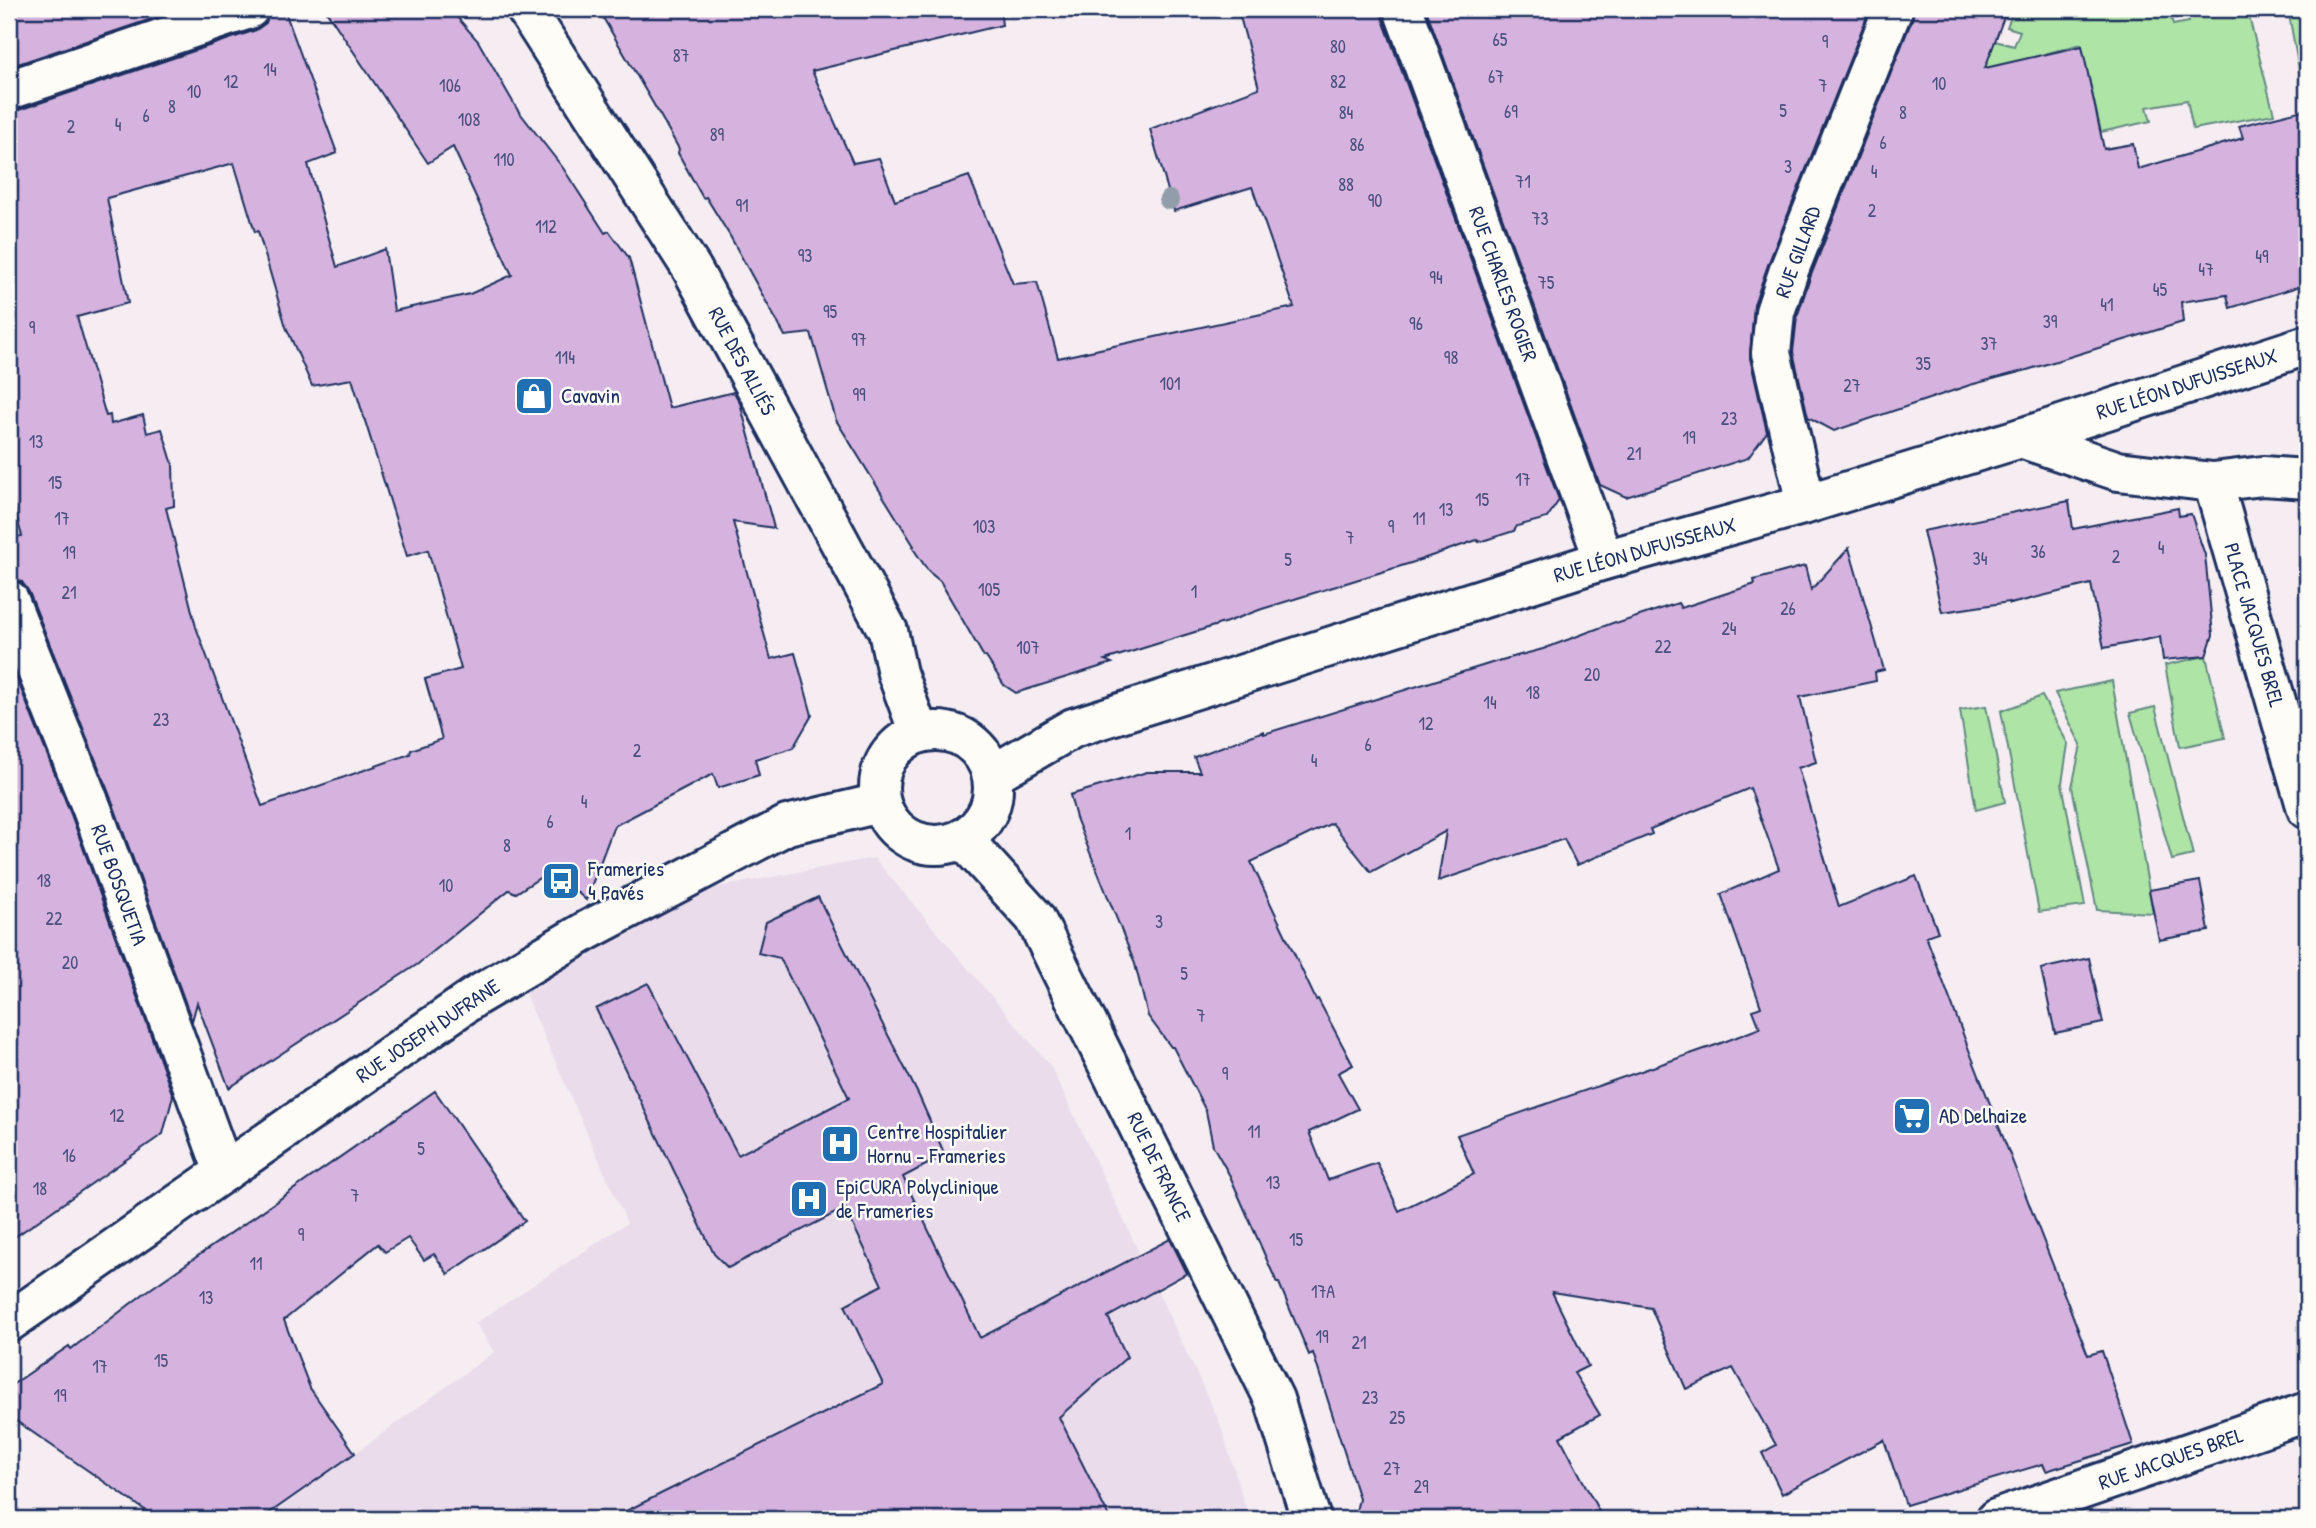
<svg xmlns="http://www.w3.org/2000/svg" width="2316" height="1528" font-family="'Patrick Hand',sans-serif">
<rect width="100%" height="100%" fill="#f5edf2"/>
<filter id="ink" filterUnits="userSpaceOnUse"><feTurbulence type="fractalNoise" baseFrequency=".0143" numOctaves="2"/><feDisplacementMap in="SourceGraphic" scale="14" xChannelSelector="R" yChannelSelector="G"/><feConvolveMatrix kernelMatrix="1 2 1 2 8 2 1 2 1" color-interpolation-filters="sRGB"/></filter>
<g filter="url(#ink)">
<polygon fill="#ebdcec" points="874,858 1050,1065 1220,1423 1249,1519 265,1519 494,1352 476,1323 627,1223 524,991 702,890"/>
<g fill="#aee4a6" stroke="#648a82" stroke-width="2">
<polygon points="2014,9 2169,9 2173,25 2189,22 2188,12 2195,9 2247,9 2274,114 2193,129 2187,100 2147,107 2151,121 2101,132 2081,44 1978,72 1995,41 2014,46 2020,31 2007,27"/>
<polygon points="2288,9 2307,9 2307,68 2299,70"/>
<polygon points="2206,656 2225,738 2180,747 2165,665"/>
<polygon points="2112,681 2153,913 2097,910 2072,787 2081,745 2055,693"/>
<polygon points="2042,696 2068,744 2062,783 2085,906 2039,912 2001,711"/>
<polygon points="1986,706 2005,802 1976,810 1960,710"/>
<polygon points="2155,707 2193,855 2172,860 2130,713"/>
</g>
<g fill="#d5b3de" stroke="#1b2f5e" stroke-width="2" fill-rule="evenodd">
<polygon points="40,9 181,9 9,67 9,15"/>
<path d="M270,9h14l53,144 -29,11 29,103 48,-18 9,62 76,-17 42,-19 -59,-128 -25,16 -103,-154h125l28,32 39,68 46,59 42,65 4,-2 20,27 40,150 65,-16 6,11 34,125 -41,-6 38,137 24,-6 17,62 -19,33 -38,11 4,16 -41,13 -5,-14 -99,52 -28,74 -34,-30 -36,23 -7,-3 -91,74 -189,124 -32,-85 -5,18 -80,-220 -83,-209 -7,-10 -13,-3v-41l13,-2 -6,-21 -7,-41v-363h7l240,-81 10,-7zM234,163l21,69 3,-1 28,96 26,59 40,-7 55,177 21,-6 33,119 -36,10 17,60 -31,11 -1,4 -148,52 -66,-179 -30,-119 8,-2 -1,-41 -11,-36 -15,4 -4,-18 -32,9 -1,-9 -4,1 -29,-99 51,-14 -21,-105z"/>
<polygon points="598,9 1000,9 1002,25 812,71 853,163 879,158 895,201 969,176 1013,284 1037,282 1058,358 1294,307 1252,187 1174,211 1150,129 1259,88 1238,9 1382,9 1382,17 1559,500 1547,518 1517,526 1514,531 1479,542 1477,540 1414,562 1262,609 1227,622 1105,660 1112,663 1016,693 1004,685 986,657 984,657 940,581 929,572 912,547 914,546 836,420 811,333 785,336 730,236 706,197 703,198 678,153 679,149 664,122"/>
<polygon points="1426,9 1870,9 1769,262 1754,305 1750,358 1767,432 1748,458 1626,497 1600,485"/>
<polygon points="1914,9 2007,9 1985,68 2082,46 2104,149 2133,144 2138,169 2243,138 2239,126 2307,109 2307,284 2230,308 2227,295 2181,302 2183,322 2027,370 1970,385 1834,431 1808,417 1793,352 1797,317 1810,278 1913,17"/>
<polygon points="2069,501 2073,529 2178,508 2179,516 2191,514 2205,555 2213,635 2206,656 2163,660 2160,637 2104,648 2091,584 2010,604 2009,602 1942,612 1923,531"/>
<path d="M1849,548l35,122 -9,2 1,9 -76,16 16,65 -18,6 41,139 77,-31 22,56 -12,4 43,114 119,305 14,-4 31,93 -87,27 -3,-7 -137,41 -22,-65 -102,54 -20,-41 14,-8 -43,-77 -47,21 -35,-81 -99,-16 36,74 -14,7 26,42 -40,22 43,82h-249l5,-20 -46,-146 -4,2 -30,-72h-2l-47,-107 -17,-30 -7,-35 -33,-64h-2l-23,-31 -13,-52 -59,-146 -6,-23 77,-23h53l-6,-15 70,-26v3l234,-73 45,-12 72,-27 4,1 59,-20 3,5 74,-24 -1,-4 51,-14 6,24zM1750,788l29,81 -58,25 40,113 -8,3 7,18 -44,17 -259,90 17,39 -75,37 -22,-48 -49,17 -19,-48 49,-23 -20,-36 15,-8 -35,-66 -2,1 -65,-138 81,-39 39,49 75,-41 -8,50 126,-42 13,26 75,-31 -2,-5z"/>
<polygon points="9,659 72,817 173,1096 163,1134 9,1241"/>
<polygon points="2200,881 2209,931 2159,940 2149,890"/>
<polygon points="818,897 919,1096 945,1155 903,1177 980,1338 1170,1239 1187,1273 1108,1317 1127,1357 1059,1417 1110,1519 610,1519 883,1384 845,1305 882,1285 845,1208 728,1268 714,1254 596,1009 648,983 738,1155 849,1098 780,958 758,953 766,922"/>
<polygon points="2089,958 2103,1023 2055,1033 2041,969"/>
<polygon points="435,1091 525,1221 448,1274 434,1254 424,1260 408,1238 385,1252 378,1244 284,1320 310,1388 355,1453 261,1519 158,1519 9,1416 9,1387 69,1346 71,1349 146,1292"/>
</g>
<g fill="none" stroke-linecap="round" stroke-linejoin="round">
<defs>
<g id="minor">
<polyline points="1403,9 1604,560"/>
<polyline points="9,90 249,9"/>
<polyline points="2021,438 2118,471 2213,482 2263,476 2307,479"/>
<polyline points="2213,482 2307,809"/>
<polyline points="1806,504 1771,353 1775,312 1789,270 1893,9"/>
<polyline points="9,600 92,809 224,1172"/>
<polyline points="1996,1519 2307,1412"/>
</g>
<g id="secondary">
<polyline points="526,9 692,269 888,631 897,673 919,733"/>
<circle cx="936" cy="788" r="57"/>
<polyline points="992,775 1073,728 1604,560 1806,504 2021,438 2307,345"/>
<polyline points="963,839 1035,918 1274,1399 1311,1519"/>
<polyline points="9,1322 476,996 588,930 787,825 880,803"/>
</g>
</defs>
<use href="#minor" stroke="#1b2f5e" stroke-width="44"/>
<use href="#secondary" stroke="#1b2f5e" stroke-width="44"/>
<use href="#minor" stroke="#fdfcf7" stroke-width="38"/>
<use href="#secondary" stroke="#fdfcf7" stroke-width="38"/>
</g>
<circle fill="#919daa" cx="1169" cy="200" r="10"/>
</g>
<defs>
<symbol id="shop-square" viewBox="-11 -11 22 22"><rect x="-9" y="-9" width="18" height="18" rx="4" fill="#1f6fb2" stroke="#fdfcf7"/><path d="M-5-2.5h2.3a2.7 3.5 0 0 1 5.4 0H5L5.5 6h-11ZM-1.5-2.5h3a1.5 2.3 0 0 0-3 0Z" fill="#fff"/></symbol>
<symbol id="bus-square" viewBox="-11 -11 22 22"><rect x="-9" y="-9" width="18" height="18" rx="4" fill="#1f6fb2" stroke="#fdfcf7"/><path d="M-5-6H5V4H4V6H2V4H-2V6H-4V4H-5ZM-3.5-4V0h7V-4ZM-3.5 1.2v1.5H-2V1.2ZM2 1.2v1.5H3.5V1.2Z" fill="#fff"/></symbol>
<symbol id="supermarket-square" viewBox="-11 -11 22 22"><rect x="-9" y="-9" width="18" height="18" rx="4" fill="#1f6fb2" stroke="#fdfcf7"/><path d="M-6-5.5h2.5l.6 2H6L4.5 2H-2.5L-4.4-4H-6ZM-1.5 3.2a1.3 1.3 0 1 0 .1 0ZM3 3.2a1.3 1.3 0 1 0 .1 0Z" fill="#fff"/></symbol>
<symbol id="hospital-square" viewBox="-11 -11 22 22"><rect x="-9" y="-9" width="18" height="18" rx="4" fill="#1f6fb2" stroke="#fdfcf7"/><path d="M-5-5h3v3.5h4V-5h3V5h-3V1.5h-4V5h-3Z" fill="#fff"/></symbol>
</defs>
<g fill-rule="evenodd">
<use href="#shop-square" x="512" y="374" width="44" height="44"/>
<use href="#bus-square" x="539" y="859" width="44" height="44"/>
<use href="#supermarket-square" x="1890" y="1094" width="44" height="44"/>
<use href="#hospital-square" x="818" y="1122" width="44" height="44"/>
<use href="#hospital-square" x="787" y="1177" width="44" height="44"/>
</g>
<g text-anchor="middle" stroke-width="5" stroke-linejoin="round" paint-order="stroke">
<g font-size="18" fill="#4a507e">
<text x="1500" y="46">65</text>
<text x="1825" y="48">9</text>
<text x="1338" y="53">80</text>
<text x="681" y="62">87</text>
<text x="270" y="76">14</text>
<text x="1496" y="83">67</text>
<text x="231" y="88">12</text>
<text x="1338" y="88">82</text>
<text x="1939" y="90">10</text>
<text x="450" y="92">106</text>
<text x="1823" y="92">7</text>
<text x="194" y="98">10</text>
<text x="172" y="113">8</text>
<text x="1783" y="117">5</text>
<text x="1511" y="118">69</text>
<text x="1346" y="119">84</text>
<text x="1903" y="119">8</text>
<text x="146" y="122">6</text>
<text x="469" y="126">108</text>
<text x="118" y="131">4</text>
<text x="71" y="133">2</text>
<text x="717" y="141">89</text>
<text x="1883" y="149">6</text>
<text x="1357" y="151">86</text>
<text x="504" y="166">110</text>
<text x="1788" y="173">3</text>
<text x="1874" y="178">4</text>
<text x="1523" y="188">71</text>
<text x="1346" y="191">88</text>
<text x="1375" y="207">90</text>
<text x="742" y="212">91</text>
<text x="1872" y="217">2</text>
<text x="1540" y="225">73</text>
<text x="546" y="233">112</text>
<text x="805" y="262">93</text>
<text x="2262" y="263">49</text>
<text x="2206" y="276">47</text>
<text x="1436" y="284">94</text>
<text x="1546" y="289">75</text>
<text x="2160" y="296">45</text>
<text x="2107" y="311">41</text>
<text x="830" y="318">95</text>
<text x="2050" y="328">39</text>
<text x="1416" y="330">96</text>
<text x="32" y="334">9</text>
<text x="859" y="346">97</text>
<text x="1989" y="350">37</text>
<text x="565" y="364">114</text>
<text x="1451" y="364">98</text>
<text x="1923" y="370">35</text>
<text x="1170" y="390">101</text>
<text x="1852" y="392">27</text>
<text x="859" y="401">99</text>
<text x="1729" y="425">23</text>
<text x="1689" y="444">19</text>
<text x="36" y="448">13</text>
<text x="1634" y="460">21</text>
<text x="1523" y="486">17</text>
<text x="55" y="489">15</text>
<text x="1482" y="506">15</text>
<text x="1446" y="516">13</text>
<text x="62" y="525">17</text>
<text x="1419" y="525">11</text>
<text x="984" y="533">103</text>
<text x="1391" y="533">9</text>
<text x="1350" y="544">7</text>
<text x="2161" y="554">4</text>
<text x="2038" y="558">36</text>
<text x="69" y="559">19</text>
<text x="2116" y="563">2</text>
<text x="1980" y="565">34</text>
<text x="1288" y="566">5</text>
<text x="989" y="596">105</text>
<text x="1194" y="598">1</text>
<text x="69" y="599">21</text>
<text x="1788" y="615">26</text>
<text x="1729" y="635">24</text>
<text x="1663" y="653">22</text>
<text x="1028" y="654">107</text>
<text x="1592" y="681">20</text>
<text x="1533" y="699">18</text>
<text x="1490" y="709">14</text>
<text x="161" y="726">23</text>
<text x="1426" y="730">12</text>
<text x="1368" y="751">6</text>
<text x="637" y="757">2</text>
<text x="1314" y="767">4</text>
<text x="584" y="808">4</text>
<text x="550" y="828">6</text>
<text x="1128" y="840">1</text>
<text x="507" y="852">8</text>
<text x="44" y="887">18</text>
<text x="446" y="892">10</text>
<text x="54" y="925">22</text>
<text x="1159" y="928">3</text>
<text x="70" y="969">20</text>
<text x="1184" y="980">5</text>
<text x="1201" y="1022">7</text>
<text x="1225" y="1080">9</text>
<text x="117" y="1122">12</text>
<text x="1254" y="1138">11</text>
<text x="421" y="1155">5</text>
<text x="69" y="1162">16</text>
<text x="1273" y="1189">13</text>
<text x="40" y="1195">18</text>
<text x="355" y="1202">7</text>
<text x="301" y="1241">9</text>
<text x="1296" y="1246">15</text>
<text x="256" y="1270">11</text>
<text x="1323" y="1298">17A</text>
<text x="206" y="1304">13</text>
<text x="1322" y="1343">19</text>
<text x="1359" y="1349">21</text>
<text x="161" y="1367">15</text>
<text x="100" y="1373">17</text>
<text x="60" y="1402">19</text>
<text x="1370" y="1404">23</text>
<text x="1397" y="1424">25</text>
<text x="1392" y="1475">27</text>
<text x="1421" y="1493">29</text>
</g>
<g font-size="21" fill="#1b2f5e" stroke="#fdfcf7">
<text transform="translate(1798 252) rotate(-70)" y="7">RUE GILLARD</text>
<text transform="translate(1503 284) rotate(70)" y="7">RUE CHARLES ROGIER</text>
<text transform="translate(742 361) rotate(62)" y="7">RUE DES ALLIÉS</text>
<text transform="translate(2187 384) rotate(-18)" y="7">RUE LÉON DUFUISSEAUX</text>
<text transform="translate(1645 550) rotate(-16)" y="7">RUE LÉON DUFUISSEAUX</text>
<text transform="translate(2254 625) rotate(74)" y="7">PLACE JACQUES BREL</text>
<text transform="translate(119 885) rotate(70)" y="7">RUE BOSQUETIA</text>
<text transform="translate(428 1031) rotate(-34)" y="7">RUE JOSEPH DUFRANE</text>
<text transform="translate(1159 1167) rotate(64)" y="7">RUE DE FRANCE</text>
<text transform="translate(2171 1459) rotate(-19)" y="7">RUE JACQUES BREL</text>
</g>
<g font-size="21" fill="#1b2f5e" stroke="#fdfcf7" text-anchor="start">
<text x="561" y="403">Cavavin</text>
<text x="588" y="876">Frameries<tspan x="588" dy="24">4 Pavés</tspan></text>
<text x="1939" y="1123">AD Delhaize</text>
<text x="867" y="1139">Centre Hospitalier<tspan x="867" dy="24">Hornu - Frameries</tspan></text>
<text x="836" y="1194">EpiCURA Polyclinique<tspan x="836" dy="24">de Frameries</tspan></text>
</g>
</g>
<rect width="2316" height="1528" fill="none" stroke="#fdfcf7" stroke-width="35"/>
<rect x="18" y="18" width="2281" height="1493" fill="none" stroke="#1b2f5e" stroke-width="2.5" filter="url(#ink)"/>
</svg>
